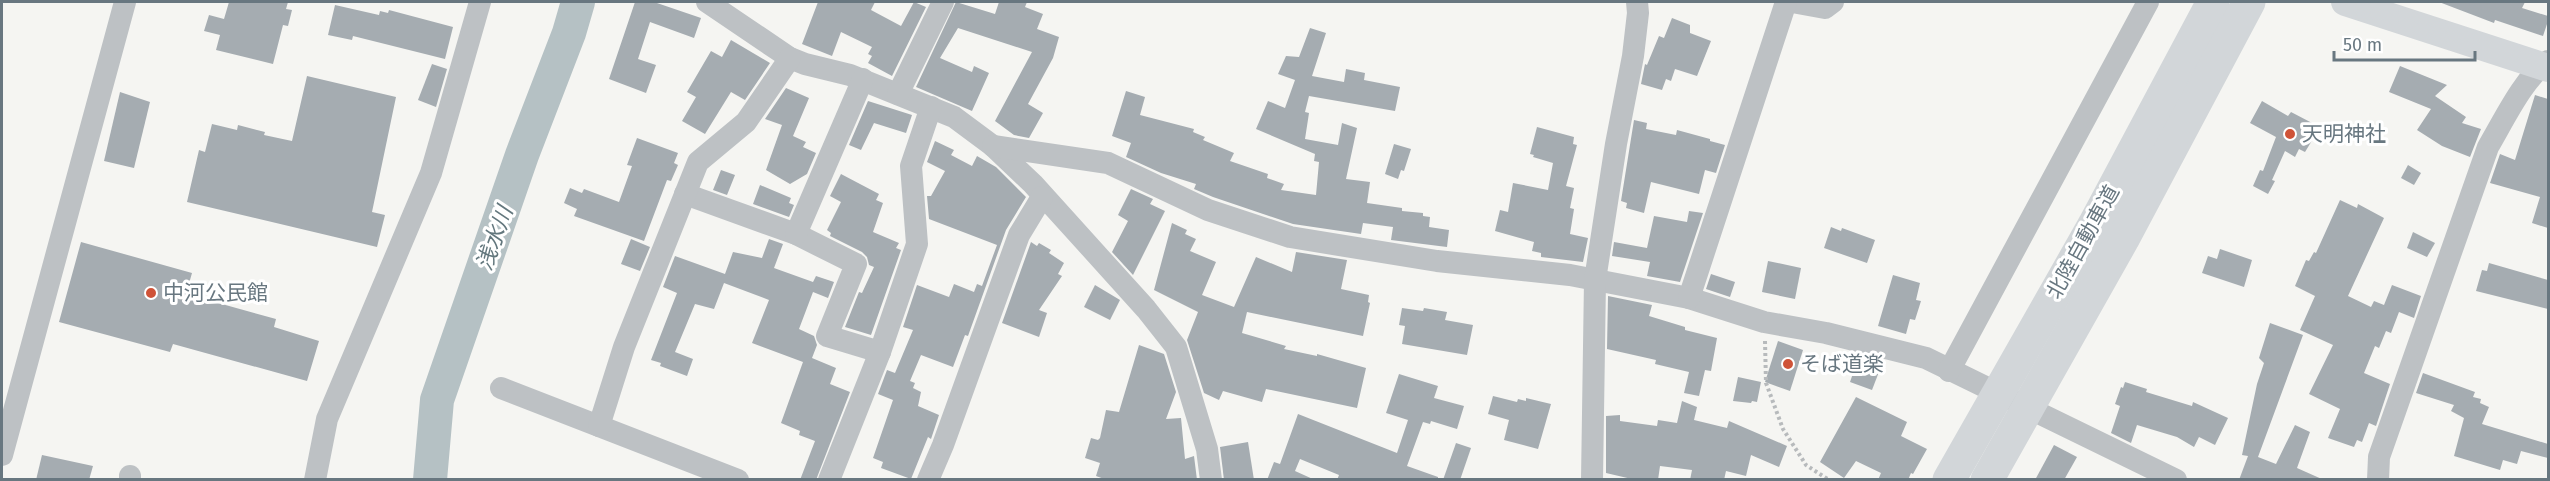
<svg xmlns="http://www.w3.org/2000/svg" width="2550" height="481" font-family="'Fira Sans','Noto Sans JP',sans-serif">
<rect width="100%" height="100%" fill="#f5f5f2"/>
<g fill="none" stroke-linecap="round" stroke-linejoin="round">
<polyline stroke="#b5c1c4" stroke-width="34" points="430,480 437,400 522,155 569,33 578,2"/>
</g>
<g fill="#a5acb1">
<polygon points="229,2 288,2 286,9 292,10 288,26 283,25 273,64 216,50 220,35 204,31 209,15 224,19"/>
<polygon points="635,2 654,2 701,18 694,38 650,22 638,59 656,65 646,93 609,79"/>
<polygon points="818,2 875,2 871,10 901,26 914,2 926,7 892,76 868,63 872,56 868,54 872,47 841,32 832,56 802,44"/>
<polygon points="956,2 995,14 999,2 1027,2 1025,7 1043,14 1037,29 1059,37 1053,58 1028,104 1043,113 1029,138 1014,135 995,121 1032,52 958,28 940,58 972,72 974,66 989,73 972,111 916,87"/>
<polygon points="2439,2 2525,2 2522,8 2548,16 2548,21 2543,36 2495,20 2494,23"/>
<polygon points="335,5 379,15 380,11 388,13 389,10 453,27 445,59 353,36 352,40 328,35"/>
<polygon points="1672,18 1690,25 1690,33 1711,41 1697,76 1675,69 1671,81 1666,79 1662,90 1641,84 1645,64 1647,65 1659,36 1664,38"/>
<polygon points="1310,28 1326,33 1312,76 1344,82 1346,69 1365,73 1364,80 1400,87 1395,111 1309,96 1305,112 1309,113 1305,139 1338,145 1342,123 1357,128 1346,179 1370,182 1367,203 1402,208 1402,211 1423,213 1423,216 1430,217 1429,227 1449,230 1447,247 1391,240 1393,227 1363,223 1361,234 1293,224 1213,197 1194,189 1196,184 1161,173 1126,157 1131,143 1112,136 1126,91 1145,97 1140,115 1194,129 1193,132 1205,137 1203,140 1234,153 1230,161 1268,174 1267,178 1284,184 1281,190 1316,195 1319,162 1314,161 1315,154 1256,129 1268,101 1285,108 1295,80 1278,74 1286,56 1299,57"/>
<polygon points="731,40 770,63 745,100 731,92 705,134 682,121 696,97 687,92 711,51 722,57"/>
<polygon points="432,64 447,69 436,107 418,100"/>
<polygon points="2400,66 2447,85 2435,96 2466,117 2462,123 2481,129 2470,157 2442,146 2417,130 2431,109 2389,92"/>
<polygon points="307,76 396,97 372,212 385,215 377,247 187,202 199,150 205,152 212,124 237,130 238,125 265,132 264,135 292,141"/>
<polygon points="786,88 809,98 793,136 806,142 803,147 816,153 807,174 790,184 766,170 782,125 765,119"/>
<polygon points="120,92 150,102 134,168 104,161"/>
<polygon points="2535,95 2548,99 2548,228 2532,223 2540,197 2490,183 2500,154 2515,160"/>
<polygon points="868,101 912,115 906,133 874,123 861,150 849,145"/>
<polygon points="2262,101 2288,116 2291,112 2314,124 2311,130 2316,134 2305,152 2299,149 2295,157 2285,151 2272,180 2275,181 2268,194 2253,186 2260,170 2263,171 2276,137 2250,123"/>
<polygon points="1634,120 1647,123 1646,129 1676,135 1677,130 1710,139 1710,141 1725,145 1716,173 1705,170 1699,194 1651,182 1644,213 1626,208 1627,203 1621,201"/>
<polygon points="1537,127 1574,137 1573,144 1577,145 1566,186 1574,188 1570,208 1574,209 1570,234 1588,238 1583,262 1541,257 1541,253 1532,251 1534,242 1495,231 1500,210 1508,212 1513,183 1548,190 1553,163 1533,157 1534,155 1530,154"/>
<polygon points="637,138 678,153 674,163 678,165 671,181 667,180 644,241 574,216 577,209 564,203 570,188 582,193 584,189 619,202 632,166 627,165"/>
<polygon points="935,141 954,150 951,155 972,166 977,156 996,167 1026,197 1006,230 968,336 965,335 953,367 921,355 910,381 915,383 913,388 921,392 918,406 939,415 931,439 928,437 911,479 881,468 883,462 873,458 893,400 878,394 887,370 895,373 913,330 903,327 917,285 949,297 954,284 974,292 977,284 982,286 997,245 929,219 927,196 931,196 945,171 927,162"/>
<polygon points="1394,144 1411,149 1404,171 1401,170 1398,179 1385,174"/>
<polygon points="2408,165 2421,173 2414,185 2401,178"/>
<polygon points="721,170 735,175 727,195 713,190"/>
<polygon points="841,174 879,194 876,200 883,203 873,232 899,243 896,248 901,250 871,335 845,327 859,292 862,293 874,267 869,265 867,257 862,252 830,236 831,233 827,230 841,202 830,196"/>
<polygon points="760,185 791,198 789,203 794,205 789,217 753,204"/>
<polygon points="1131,189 1153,199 1150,204 1165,211 1133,275 1112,252 1128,221 1118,215"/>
<polygon points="2340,200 2357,208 2358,204 2384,218 2348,296 2371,307 2374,301 2384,305 2392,285 2421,296 2414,318 2399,312 2391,333 2386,331 2379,348 2375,346 2364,373 2390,384 2376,426 2369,423 2362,442 2357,440 2354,447 2328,438 2340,409 2309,394 2333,345 2300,330 2315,296 2295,286 2306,260 2309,261 2314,252 2316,253"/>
<polygon points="1689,211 1703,213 1680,282 1647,276 1650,262 1612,256 1614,242 1647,248 1654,216 1687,222"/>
<polygon points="1172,223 1187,230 1185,234 1196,239 1190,251 1216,262 1202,295 1234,307 1256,257 1292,272 1296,252 1347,260 1341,289 1369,295 1368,302 1370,303 1363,336 1247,312 1242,333 1286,346 1284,349 1317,356 1317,354 1366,368 1357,408 1266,389 1262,402 1223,391 1219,400 1204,393 1187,340 1198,312 1154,290"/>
<polygon points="1831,227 1841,231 1842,228 1875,240 1867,263 1824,248"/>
<polygon points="2413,232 2435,243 2427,257 2407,248"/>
<polygon points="631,239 650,247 640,271 621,264"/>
<polygon points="769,239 783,244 774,268 813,282 816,276 834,282 828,298 813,292 799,329 814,336 817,345 812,358 836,368 830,384 850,392 816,480 800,480 815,441 799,435 800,431 781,423 803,362 752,343 769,300 724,283 714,309 695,304 675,352 693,359 687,376 660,366 661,363 651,360 677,293 663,287 675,256 725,274 733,252 762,258"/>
<polygon points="81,242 192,273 186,294 276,319 274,327 319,341 307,381 173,344 170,352 59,322"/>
<polygon points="1031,242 1037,246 1039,243 1051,250 1049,253 1064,263 1058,274 1062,276 1039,310 1047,313 1039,337 1002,323"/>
<polygon points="2220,249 2252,260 2244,287 2202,273 2208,256 2217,259"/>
<polygon points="1768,261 1801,268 1795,299 1762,292"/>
<polygon points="2489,263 2548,280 2548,309 2476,291 2482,270 2487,271"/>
<polygon points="1711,274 1735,282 1730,297 1706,289"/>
<polygon points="1893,275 1920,283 1916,300 1921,301 1915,320 1910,319 1906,334 1878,326"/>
<polygon points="1095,285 1120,300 1110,320 1084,307"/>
<polygon points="1608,296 1652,305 1649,316 1685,327 1685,330 1717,338 1711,371 1705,370 1699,396 1684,393 1689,372 1655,364 1656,360 1607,349"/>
<polygon points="1402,308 1423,311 1424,308 1447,312 1445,320 1473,325 1467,355 1402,344 1405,326 1399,325"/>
<polygon points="2270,323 2303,335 2258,457 2276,464 2295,425 2310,432 2297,468 2324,480 2239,480 2248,456 2242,455 2257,384 2264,363 2259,358"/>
<polygon points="1778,341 1803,350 1790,391 1765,382"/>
<polygon points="1139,345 1164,354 1176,392 1166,419 1181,418 1185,459 1194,456 1197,480 1107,480 1096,476 1100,463 1085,458 1091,438 1098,440 1100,438 1106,410 1119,412"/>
<polygon points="1859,356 1882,364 1872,390 1850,382"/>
<polygon points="2423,373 2475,392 2473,397 2481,399 2480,403 2489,407 2482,424 2548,444 2548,458 2521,451 2517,464 2503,460 2500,470 2454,456 2464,418 2451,411 2454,405 2416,393"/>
<polygon points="1399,374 1438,386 1434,398 1464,406 1457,429 1431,421 1430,424 1423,422 1407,466 1438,477 1438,480 1337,480 1339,475 1300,459 1295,471 1315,480 1267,480 1274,462 1280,464 1298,414 1397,453 1408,420 1386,413"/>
<polygon points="1738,377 1761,382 1757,402 1752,401 1751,403 1733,401"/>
<polygon points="2125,382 2147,389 2146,392 2192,406 2193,402 2228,418 2215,445 2199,437 2194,447 2177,437 2137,425 2131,443 2111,433 2120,406 2115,404 2121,387 2123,388"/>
<polygon points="1493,396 1517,402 1518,399 1526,401 1526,398 1551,404 1538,449 1504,440 1509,420 1488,414"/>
<polygon points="1856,397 1907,422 1901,436 1927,449 1913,474 1911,473 1908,480 1878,480 1881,473 1856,461 1844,478 1820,462"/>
<polygon points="1682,401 1697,407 1694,420 1727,428 1729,421 1787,446 1779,467 1751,455 1746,476 1726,471 1724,480 1690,480 1692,470 1660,466 1658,480 1636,480 1606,473 1606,416 1620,415 1620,421 1657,426 1658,420 1677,423"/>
<polygon points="1248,442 1254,480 1224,480 1220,447"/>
<polygon points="1456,443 1471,448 1460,480 1443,480"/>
<polygon points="2054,445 2077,457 2064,480 2035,480"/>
<polygon points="42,455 93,466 89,480 36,480"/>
</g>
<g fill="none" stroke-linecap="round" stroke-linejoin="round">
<polyline stroke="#b7babc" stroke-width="4" stroke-dasharray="3 3" stroke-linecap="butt" points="1765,341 1766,383 1783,429 1806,465 1829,480"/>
<g stroke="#bdc1c4" stroke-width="22">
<polyline points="707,2 790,58 805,64 850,75 954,117 993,146 1033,184 1146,309 1176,347 1207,449 1211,480"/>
<polyline points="1792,2 1825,8 1833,2"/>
<polyline points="898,94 943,2"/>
<polyline points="993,146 1108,163 1208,210 1290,237 1437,261 1570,275 1689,298 1764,322 1826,333 1926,358 2176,480"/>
<polyline points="685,194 796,234 856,264 827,336 880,352"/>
<polyline points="796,234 863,79"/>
<polyline points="1689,298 1786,2"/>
<polyline points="1949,371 2148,2"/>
<polyline points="501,388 738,480"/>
<polyline points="599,426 624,347 698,162 746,122 790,58"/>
<polyline points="2,455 125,2"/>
<polyline points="130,480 130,476"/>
<polyline points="315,480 327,419 431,173 480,2"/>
<polyline points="829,480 880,352 917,244 911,166 931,107"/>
<polyline points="928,480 943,445 1019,235 1042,197"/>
<polyline points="1592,480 1595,280 1616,144 1633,56 1638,13 1637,2"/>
<path d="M2378,480l1,-23 109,-310c16,-27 35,-68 60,-86"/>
</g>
<polyline stroke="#d2d6d9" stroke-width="28" points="2345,2 2548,68"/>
<g stroke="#d2d6d9" stroke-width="33">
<polyline points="1949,480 2094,225 2213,2"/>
<polyline points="1987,480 2123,239 2249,2"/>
</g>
</g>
<g fill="#cf5338" stroke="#fff" stroke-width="2">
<circle cx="2290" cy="134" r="6"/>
<circle cx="151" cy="293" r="6"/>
<circle cx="1788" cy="364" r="6"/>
</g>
<g text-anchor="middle" stroke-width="6" stroke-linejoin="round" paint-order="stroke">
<g font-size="21" fill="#687780" stroke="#fff" text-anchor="start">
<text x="2302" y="141">天明神社</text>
<text x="163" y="300">中河公民館</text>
<text x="1800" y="371">そば道楽</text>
</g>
<g font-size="21" fill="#687780" stroke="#fff">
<text transform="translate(2083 242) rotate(-61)" y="7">北陸自動車道</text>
</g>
<g font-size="22" font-style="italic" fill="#63777d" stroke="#fff">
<text transform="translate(494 238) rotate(-70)" y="8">浅水川</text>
</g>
</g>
<rect width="2550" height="481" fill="none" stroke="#687780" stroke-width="6"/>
<path d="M2334 51v9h141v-9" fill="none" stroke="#687780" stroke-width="3"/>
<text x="2343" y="51" font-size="18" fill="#687780" stroke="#ffffff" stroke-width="4.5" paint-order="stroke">50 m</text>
</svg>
